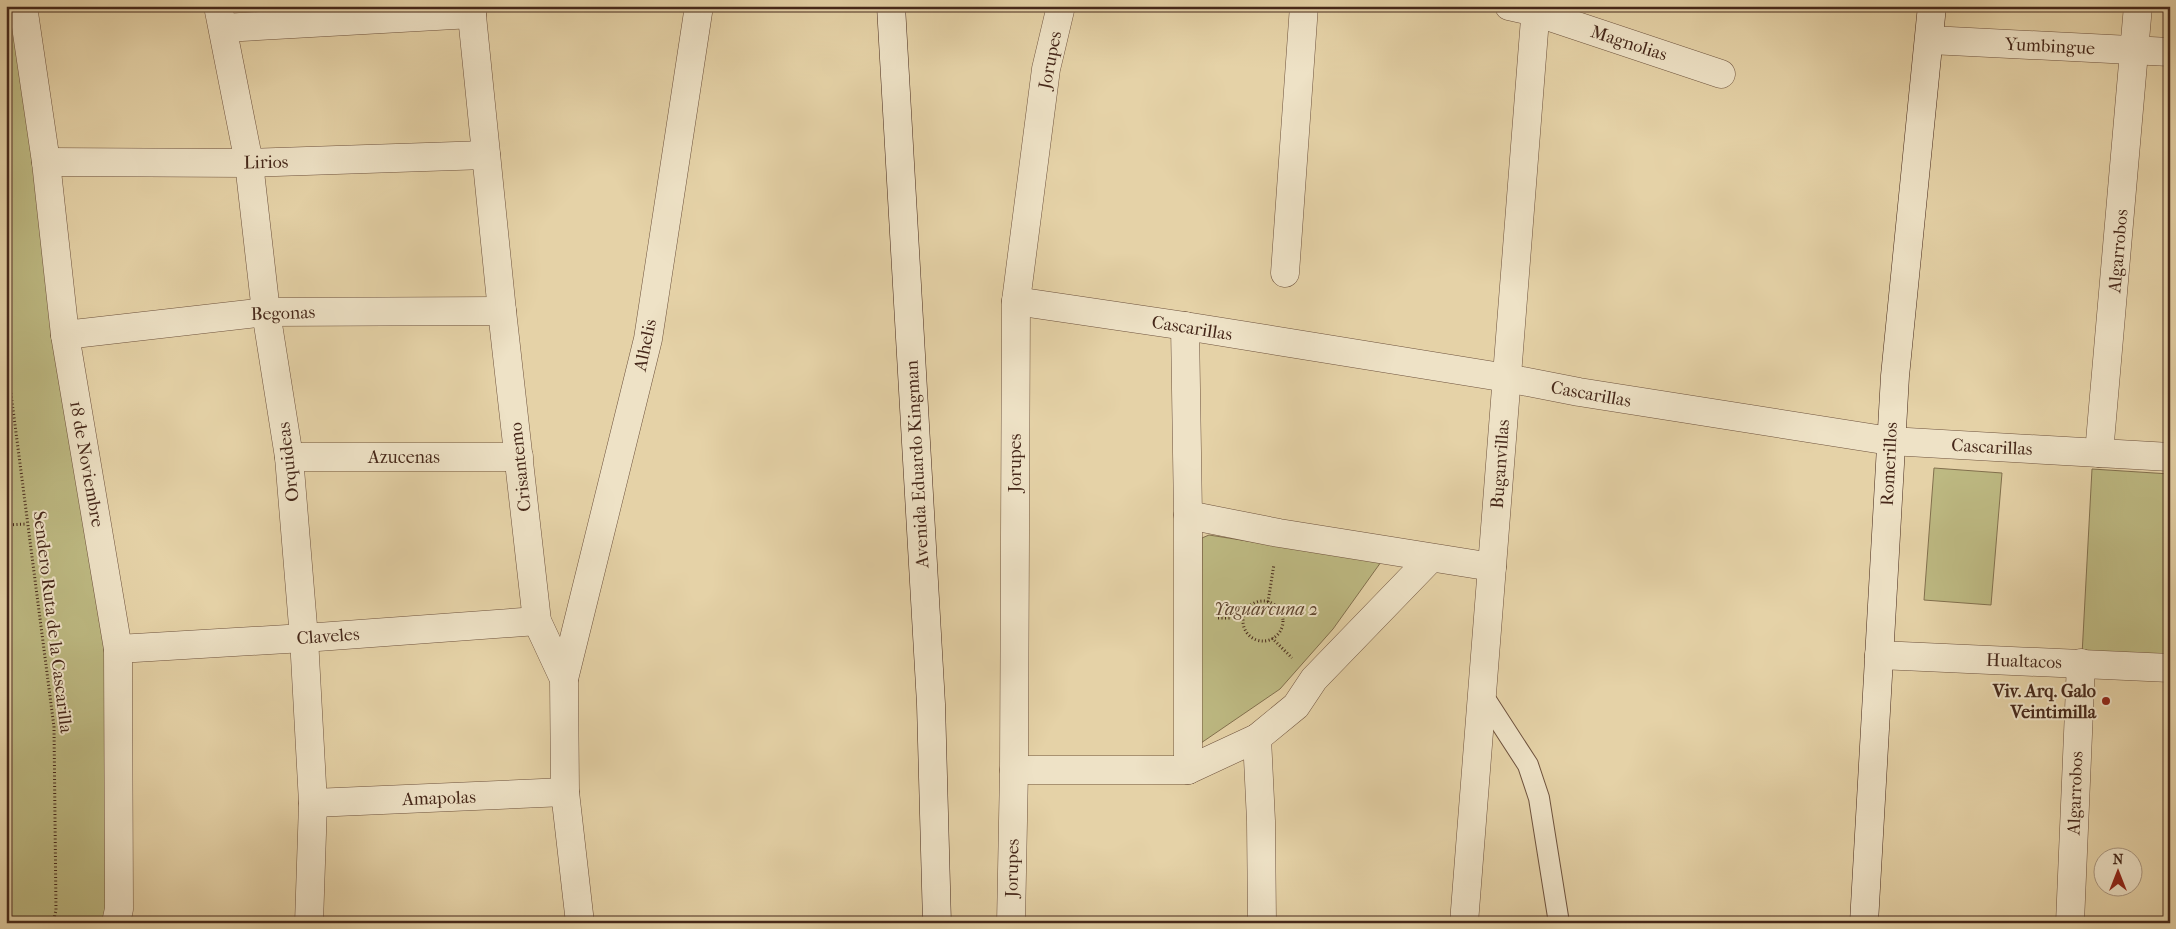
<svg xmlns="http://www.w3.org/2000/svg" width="2176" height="929" font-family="'IM FELL French Canon',serif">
<rect width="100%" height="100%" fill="#e5d2a7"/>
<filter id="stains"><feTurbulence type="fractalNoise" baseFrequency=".004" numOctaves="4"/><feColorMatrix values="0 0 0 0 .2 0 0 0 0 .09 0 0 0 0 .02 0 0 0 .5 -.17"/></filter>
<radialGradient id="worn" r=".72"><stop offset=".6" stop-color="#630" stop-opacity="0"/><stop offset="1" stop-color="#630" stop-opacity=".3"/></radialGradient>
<g fill="#bdb982" stroke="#82704e">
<polygon points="6,6 23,6 118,649 116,923 6,923"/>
<polygon points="1934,468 2002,473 1991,605 1924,600"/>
<polygon points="2092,469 2170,474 2170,661 2082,655"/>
<polygon points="1209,535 1381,562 1333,629 1280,689 1201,743 1202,538"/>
</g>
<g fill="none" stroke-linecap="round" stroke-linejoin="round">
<defs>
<polyline id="lane" points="1482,694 1528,765 1539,798 1559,923"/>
<g id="street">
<polyline points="23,6 46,162 65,335 118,649 119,909 116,923"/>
<polyline points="218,6 249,163 266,312 289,457 304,638 313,803 309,923"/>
<polyline points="471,6 502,311 537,621 564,679 565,792 580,923"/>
<polyline points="1509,6 1535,12 1721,74"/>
<polyline points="223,28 472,14"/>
<polyline points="1930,40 2170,52"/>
<polyline points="46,162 249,163 486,155"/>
<polyline points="1285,273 1304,6"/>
<polyline points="1016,301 1185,326 1507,378 1579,392 1890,441 2170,457"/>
<polyline points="1185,326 1188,515 1188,770"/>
<polyline points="65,335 266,312 502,311"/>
<polyline points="2099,453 2138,6"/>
<polyline points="289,457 519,457"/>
<polyline points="1188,515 1279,533 1492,567"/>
<polyline points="118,649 304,638 537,621"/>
<polyline points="1879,655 2170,668"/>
<polyline points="564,679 648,339 699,6"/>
<polyline points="1257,738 1261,821 1262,923"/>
<polyline points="1014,770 1188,770 1257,738 1296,706 1314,679 1431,558"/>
<polyline points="313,803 565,792"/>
<polyline points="1011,923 1014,770 1016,301 1046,69 1061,6"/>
<polyline points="1464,923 1536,6"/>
<polyline points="2070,923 2081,663"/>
</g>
<g id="secondary">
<polyline points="891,6 931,704 937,923"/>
<polyline points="1864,923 1895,376 1932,6"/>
</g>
</defs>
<use href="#lane" stroke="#6e523d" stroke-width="22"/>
<use href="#street" stroke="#6e523d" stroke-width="29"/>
<use href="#secondary" stroke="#46281a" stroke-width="29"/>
<g stroke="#46281a" stroke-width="3" stroke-dasharray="1 2.5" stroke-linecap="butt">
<polyline points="6,355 54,727 56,910 53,923"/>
<polyline points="6,525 27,524"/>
<circle cx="1263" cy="621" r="20"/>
<polyline points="1268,602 1274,564"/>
<polyline points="1218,618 1243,618"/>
<polyline points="1272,638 1292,658"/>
</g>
<use href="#lane" stroke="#eee2c6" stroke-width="20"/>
<use href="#street" stroke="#eee2c6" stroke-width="28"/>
<use href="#secondary" stroke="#eee2c6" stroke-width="28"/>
</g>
<circle fill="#8f2418" stroke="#eee2c6" stroke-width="2" cx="2106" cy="701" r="5"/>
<g text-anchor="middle" stroke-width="4" stroke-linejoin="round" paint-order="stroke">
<g font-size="18" fill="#46281a" stroke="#eee2c6">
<text transform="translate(1629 43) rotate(18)" y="6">Magnolias</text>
<text transform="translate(2050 46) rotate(3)" y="6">Yumbingue</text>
<text transform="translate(1050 60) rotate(-79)" y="6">Jorupes</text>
<text transform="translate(266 162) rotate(-1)" y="6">Lirios</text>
<text transform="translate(2118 251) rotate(-85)" y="6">Algarrobos</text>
<text transform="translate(283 313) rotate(-2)" y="6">Begonas</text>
<text transform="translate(1192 328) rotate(9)" y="6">Cascarillas</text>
<text transform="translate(645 345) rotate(-78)" y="6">Alhelis</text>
<text transform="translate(1591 394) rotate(10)" y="6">Cascarillas</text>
<text transform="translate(1992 447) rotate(3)" y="6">Cascarillas</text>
<text x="404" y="463">Azucenas</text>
<text transform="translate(288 462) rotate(-97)" y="6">Orquideas</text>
<text transform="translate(1015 463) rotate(-90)" y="6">Jorupes</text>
<text transform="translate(87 464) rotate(80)" y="6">18 de Noviembre</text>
<text transform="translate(917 464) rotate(-93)" y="6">Avenida Eduardo Kingman</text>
<text transform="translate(1500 464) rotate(-86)" y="6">Buganvillas</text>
<text transform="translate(1889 464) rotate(-87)" y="6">Romerillos</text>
<text transform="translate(520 467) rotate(-96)" y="6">Crisantemo</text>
<text transform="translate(53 622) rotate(83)" y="6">Sendero Ruta de la Cascarilla</text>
<text transform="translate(328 636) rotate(-4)" y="6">Claveles</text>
<text transform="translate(2024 661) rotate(2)" y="6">Hualtacos</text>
<text transform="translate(2075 793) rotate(-88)" y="6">Algarrobos</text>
<text transform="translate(439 798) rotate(-2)" y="6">Amapolas</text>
<text transform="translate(1012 868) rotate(-89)" y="6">Jorupes</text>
</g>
<g font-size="18" font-style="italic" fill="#5e452f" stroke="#eee2c6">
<text x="1266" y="615">Yaguarcuna 2</text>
</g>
<g font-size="18" font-weight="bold" fill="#46281a" stroke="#eee2c6" text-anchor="end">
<text x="2096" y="697">Viv. Arq. Galo<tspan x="2096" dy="21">Veintimilla</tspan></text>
</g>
</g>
<rect width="2176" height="929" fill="none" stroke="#e5d2a7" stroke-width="25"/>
<rect x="8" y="8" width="2161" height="914" fill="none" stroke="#46281a" stroke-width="2.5"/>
<rect x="12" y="12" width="2151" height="904" fill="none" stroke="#46281a"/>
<g transform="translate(2118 872)"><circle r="24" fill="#eee2c6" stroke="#ab9881"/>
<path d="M0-4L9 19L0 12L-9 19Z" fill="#8f2418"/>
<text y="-8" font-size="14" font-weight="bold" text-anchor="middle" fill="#46281a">N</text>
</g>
<rect width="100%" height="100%" filter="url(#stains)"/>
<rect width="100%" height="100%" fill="url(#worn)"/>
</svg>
